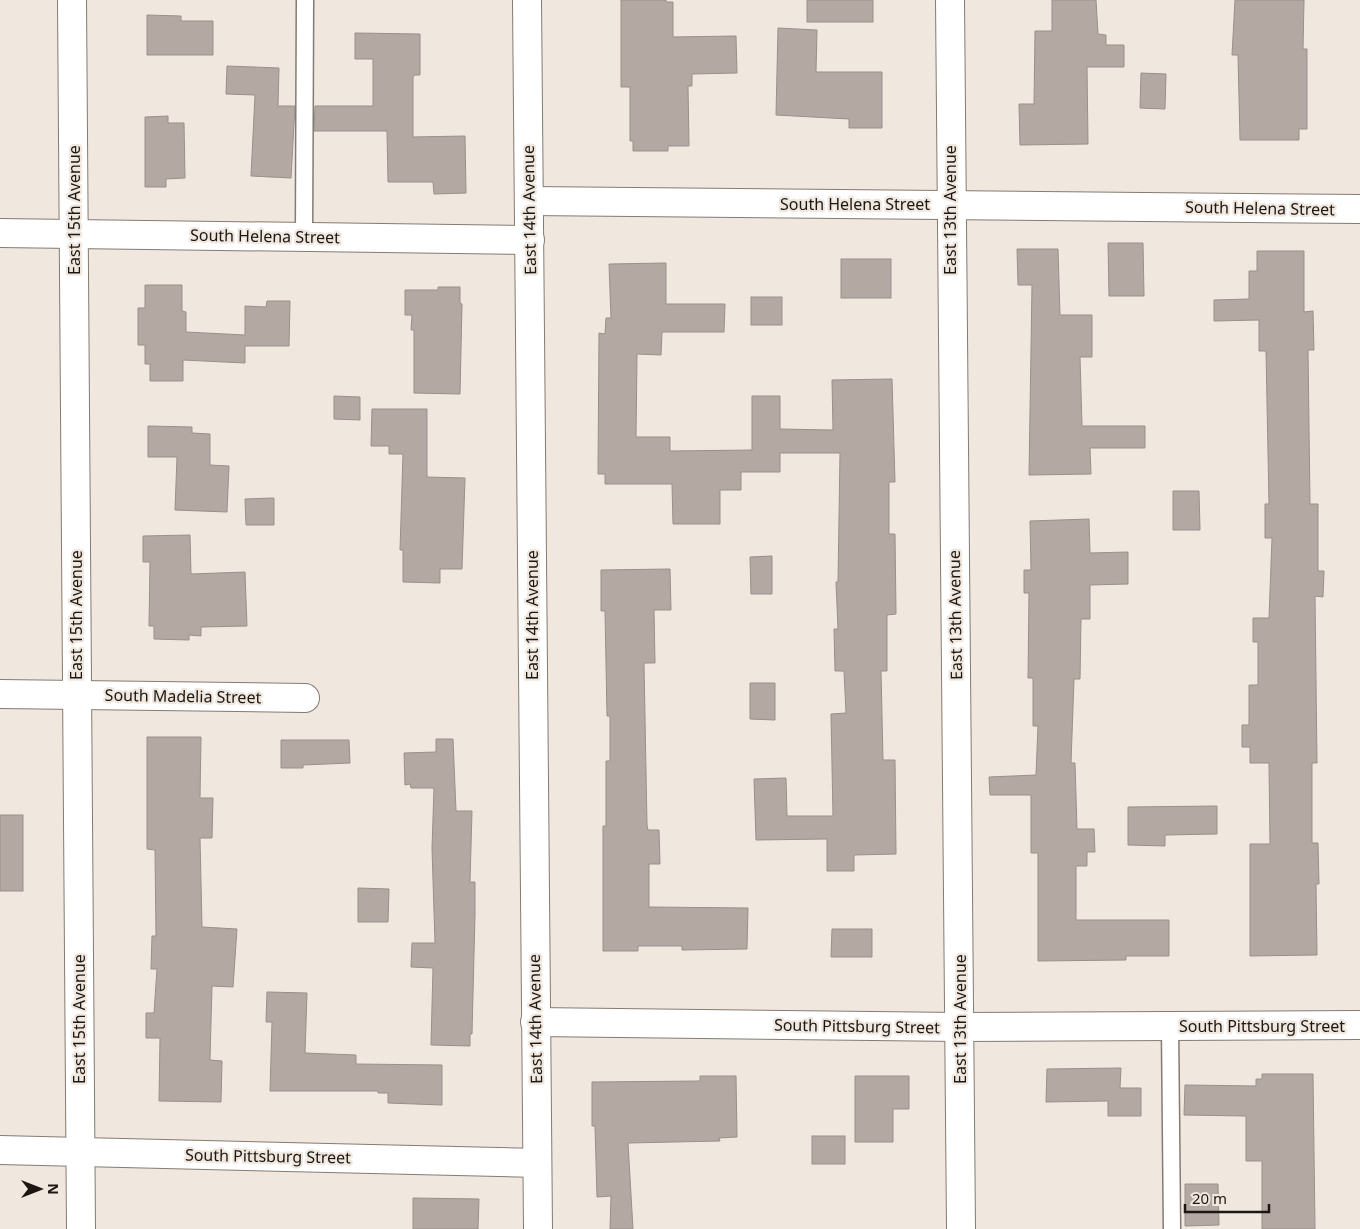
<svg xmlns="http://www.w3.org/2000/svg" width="1360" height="1229" font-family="'Noto Sans',sans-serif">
<rect width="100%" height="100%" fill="#f0e7de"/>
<g fill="#b4a8a3" stroke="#9b8f8b">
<polygon points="621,0 666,0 666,2 673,2 673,37 736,36 737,73 692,74 692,86 688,86 689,146 668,146 668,151 633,151 633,141 630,141 630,87 621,87"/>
<rect x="807" y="0" width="66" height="22"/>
<polygon points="1052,0 1096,0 1098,34 1106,35 1106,45 1124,45 1124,67 1087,67 1088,144 1020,145 1019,104 1034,104 1035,31 1052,31"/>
<polygon points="1235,0 1304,0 1303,49 1307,49 1307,129 1299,129 1299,140 1240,140 1238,55 1232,55"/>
<polygon points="147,15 181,16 181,21 213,21 213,55 147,55"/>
<polygon points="778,28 817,30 816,72 882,72 882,128 849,128 849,119 776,115"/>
<polygon points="355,33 420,34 420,75 415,75 413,77 413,137 465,136 466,193 434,194 433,182 388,182 387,131 314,131 315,106 373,106 373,59 355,59"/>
<polygon points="227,66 279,68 278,106 295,106 291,178 251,176 255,95 226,94"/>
<polygon points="1141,73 1166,74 1165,109 1140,108"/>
<polygon points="168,116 168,123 184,123 185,178 166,179 166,187 145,187 145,117"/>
<polygon points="1108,243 1143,243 1144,296 1109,296"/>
<polygon points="1017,249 1058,249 1060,315 1092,315 1092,357 1080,357 1082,426 1145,426 1145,448 1090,448 1091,474 1029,475 1032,285 1018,285"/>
<polygon points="1257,251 1304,251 1304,312 1313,311 1314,350 1308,350 1310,504 1318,504 1318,571 1324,571 1323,597 1315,596 1317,763 1312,763 1312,843 1318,843 1319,884 1316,884 1317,955 1250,956 1250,844 1270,844 1269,763 1250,763 1250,747 1242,747 1242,725 1249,725 1249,685 1258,685 1258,642 1253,642 1253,618 1269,618 1272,538 1265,538 1265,504 1269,504 1266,351 1259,351 1259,320 1214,321 1214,300 1249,299 1249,271 1257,271"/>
<rect x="841" y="259" width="50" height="39"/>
<polygon points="666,263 666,304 725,304 724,332 662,332 661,355 637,354 636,437 670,437 670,451 752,450 752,396 780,396 780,429 833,430 832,380 892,379 895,482 889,482 889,534 895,534 896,614 887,615 887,671 881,671 883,760 895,760 896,854 854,855 854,871 827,871 827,839 756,840 754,779 786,778 787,816 833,816 831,714 846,713 844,671 835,671 834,629 838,629 836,582 838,582 840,453 780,453 780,472 741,472 741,490 720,490 720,524 673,524 672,484 605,484 605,474 598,474 599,333 605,334 606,318 611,318 609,264"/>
<polygon points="145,285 182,285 182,311 186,312 186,332 245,335 245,306 266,307 267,301 290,301 289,346 245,346 245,363 183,360 183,381 150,381 150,364 145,364 145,345 138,345 138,308 145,308"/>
<polygon points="438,287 460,287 460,303 462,304 460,394 414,393 414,330 411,330 412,315 405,315 405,290 438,290"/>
<rect x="751" y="297" width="31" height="28"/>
<polygon points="334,396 360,397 360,420 334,419"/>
<polygon points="372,409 427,409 427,477 465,478 462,569 440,569 440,583 403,582 403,550 400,550 403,454 389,454 389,446 371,446"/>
<polygon points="148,426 192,427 192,433 210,434 210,465 229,466 227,512 175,510 177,457 148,457"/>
<polygon points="1173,491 1199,491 1200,530 1173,530"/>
<polygon points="274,498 274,525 246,525 245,499"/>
<polygon points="1089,519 1090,553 1128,552 1128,584 1090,585 1090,619 1081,619 1080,679 1074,679 1071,763 1075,763 1077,829 1094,829 1095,852 1087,852 1087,866 1076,866 1076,920 1169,920 1169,956 1126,956 1126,960 1038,961 1038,853 1031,853 1031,795 990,795 989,777 1036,775 1038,726 1033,726 1033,678 1028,678 1029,593 1024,593 1024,570 1031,570 1030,521"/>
<polygon points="190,535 191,574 245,572 247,626 201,627 201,636 189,635 189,640 154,639 154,626 149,626 150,562 143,562 143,536"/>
<polygon points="772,556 772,594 751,594 750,557"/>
<polygon points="670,569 671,610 654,610 655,663 644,663 647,825 648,830 659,830 660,864 649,864 649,907 748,908 747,949 682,950 682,946 638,946 638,951 603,951 603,826 606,826 606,761 610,761 610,716 607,716 605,611 601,611 601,570"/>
<polygon points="750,683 775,683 775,720 750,719"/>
<polygon points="147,737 201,737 200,798 213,798 212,838 200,838 202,927 237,929 233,987 212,986 210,1060 222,1061 221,1102 159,1101 160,1038 146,1038 146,1013 154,1013 157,969 151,969 152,936 156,936 155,850 147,849"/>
<polygon points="436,739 453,739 456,811 472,811 470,882 475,882 475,914 472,1034 470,1034 470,1046 431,1045 433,968 411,967 412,943 435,943 432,848 434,788 411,788 410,784 405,785 404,753 436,752"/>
<polygon points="281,740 349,740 350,763 303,765 303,768 281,768"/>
<polygon points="1217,806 1217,834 1165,835 1165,846 1128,845 1128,807"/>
<rect x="0" y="815" width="23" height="76"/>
<polygon points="358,888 389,889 388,922 358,922"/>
<polygon points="832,929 872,929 872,957 831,957"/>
<polygon points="267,992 307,993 305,1053 356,1055 356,1064 442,1065 442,1105 388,1103 388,1093 378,1093 378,1091 270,1091 272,1022 266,1022"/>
<polygon points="1121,1068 1120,1088 1141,1088 1141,1116 1108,1116 1108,1101 1046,1102 1047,1069"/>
<polygon points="1262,1074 1313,1074 1315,1229 1262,1229 1262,1161 1246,1161 1246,1116 1184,1115 1185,1085 1256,1086 1256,1079 1262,1079"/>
<polygon points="700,1076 736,1076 737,1137 719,1138 720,1141 628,1143 633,1229 610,1229 611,1196 597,1197 595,1126 592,1126 592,1082 700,1081"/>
<polygon points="855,1076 909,1076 909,1109 893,1109 893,1142 855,1142"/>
<rect x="812" y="1136" width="33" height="28"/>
<polygon points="1185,1184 1218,1184 1219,1225 1185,1226"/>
<polygon points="413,1198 479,1199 478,1229 413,1229"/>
</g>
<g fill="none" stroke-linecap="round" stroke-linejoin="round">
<defs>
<g id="lane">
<polyline points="304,236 305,0"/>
<polyline points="1170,1026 1172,1229"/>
</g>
<g id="street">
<polyline points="72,0 81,1229"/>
<polyline points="527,0 538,1229"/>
<polyline points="950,0 961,1229"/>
<polyline points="529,201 1360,209"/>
<polyline points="0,233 530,240"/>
<polyline points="0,694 305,698"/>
<polyline points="535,1022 960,1027 1360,1025"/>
<polyline points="0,1150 537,1163"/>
</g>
</defs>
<use href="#lane" stroke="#847b73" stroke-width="19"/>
<use href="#street" stroke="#847b73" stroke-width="30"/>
<use href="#lane" stroke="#fff" stroke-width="16"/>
<use href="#street" stroke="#fff" stroke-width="28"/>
</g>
<g text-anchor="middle" stroke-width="4.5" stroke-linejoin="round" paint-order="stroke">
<g font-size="16" fill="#1b1714" stroke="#f0e7de">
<text x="855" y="210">South Helena Street</text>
<text transform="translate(1260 208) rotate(1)" y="6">South Helena Street</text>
<text transform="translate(74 210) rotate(-90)" y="6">East 15th Avenue</text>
<text transform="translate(529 210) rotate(-91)" y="6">East 14th Avenue</text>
<text transform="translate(950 210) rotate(-90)" y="6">East 13th Avenue</text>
<text transform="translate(265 236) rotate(1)" y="6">South Helena Street</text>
<text transform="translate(76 615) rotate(-90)" y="6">East 15th Avenue</text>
<text transform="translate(532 615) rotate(-90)" y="6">East 14th Avenue</text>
<text transform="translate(955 615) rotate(-91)" y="6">East 13th Avenue</text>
<text transform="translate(183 696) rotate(1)" y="6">South Madelia Street</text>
<text transform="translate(79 1019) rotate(-90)" y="6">East 15th Avenue</text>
<text transform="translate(535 1019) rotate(-91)" y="6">East 14th Avenue</text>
<text transform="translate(960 1019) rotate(-90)" y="6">East 13th Avenue</text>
<text transform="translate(857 1026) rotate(1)" y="6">South Pittsburg Street</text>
<text x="1262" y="1032">South Pittsburg Street</text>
<text transform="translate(268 1156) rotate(1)" y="6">South Pittsburg Street</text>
</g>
</g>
<g transform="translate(40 1189) rotate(90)" stroke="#f0e7de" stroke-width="4" paint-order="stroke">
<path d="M0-4L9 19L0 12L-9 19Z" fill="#1b1714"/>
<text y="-8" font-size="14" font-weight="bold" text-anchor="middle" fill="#1b1714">N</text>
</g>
<path d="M1185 1204v8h84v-8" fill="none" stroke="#1b1714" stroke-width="2.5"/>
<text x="1192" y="1204" font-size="15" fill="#1b1714" stroke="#f0e7de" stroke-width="4" paint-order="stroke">20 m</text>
</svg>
